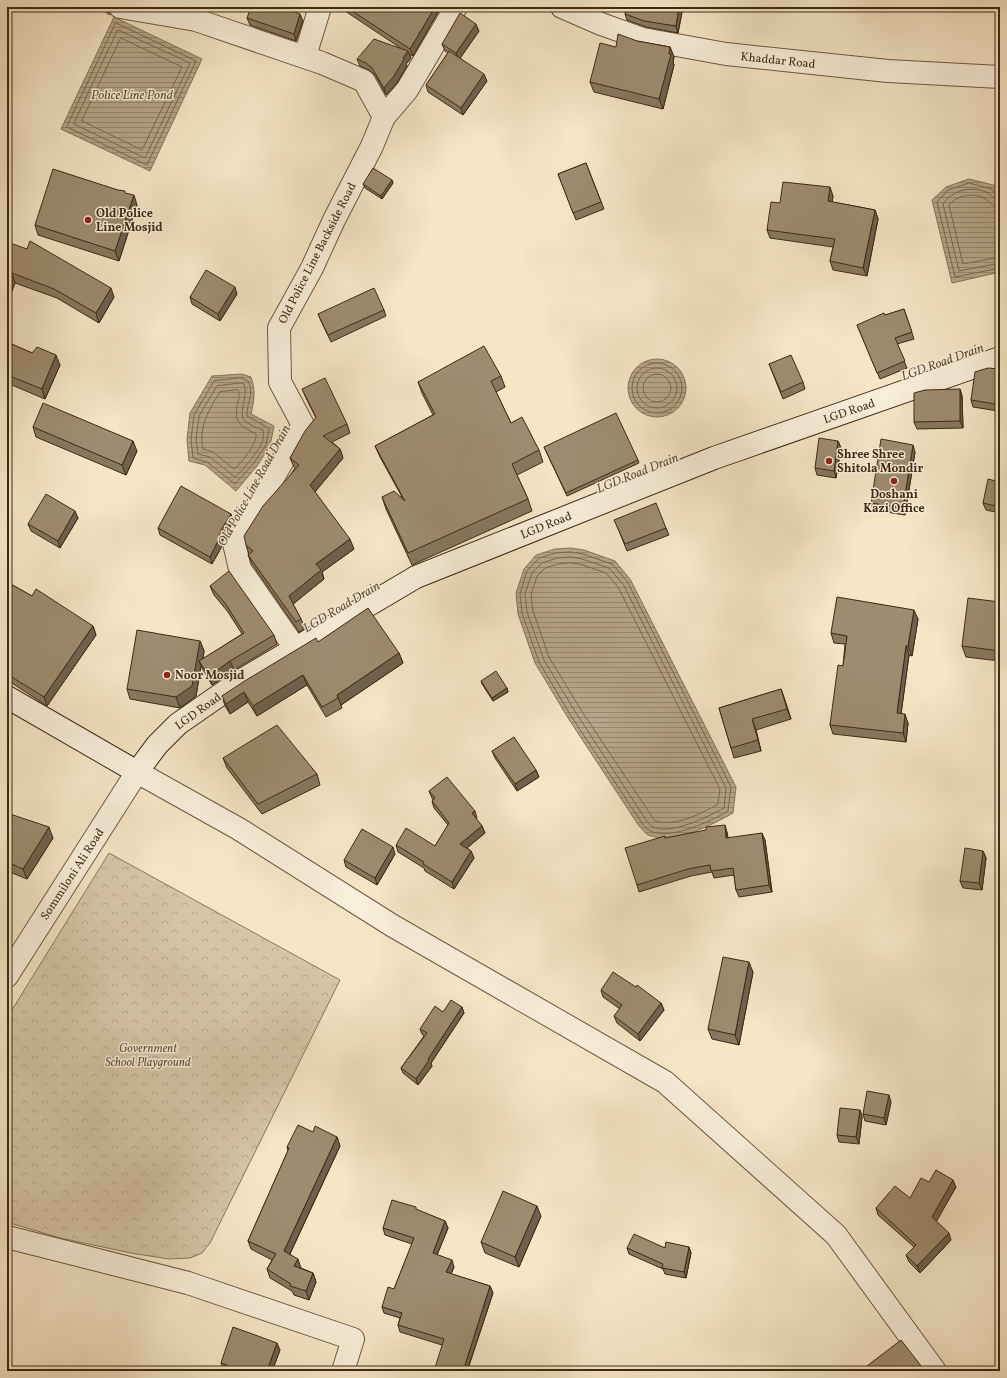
<svg xmlns="http://www.w3.org/2000/svg" width="1007" height="1378" font-family="Vollkorn,serif">
<defs>
<pattern id="park-crowns" width="20" height="18" patternUnits="userSpaceOnUse"><rect width="20" height="18" fill="#d6c6a8"/><path d="M2 6a3 3 0 1 1 6 0M12 15a3 3 0 1 1 6 0" fill="none" stroke="#b9aa90"/></pattern>
<pattern id="water-rules" width="6" height="5" patternUnits="userSpaceOnUse"><rect width="6" height="5" fill="#b6a689"/><path d="M0 2.5h6" fill="none" stroke="#95876f"/></pattern>
</defs>
<rect width="100%" height="100%" fill="#f5e6c6"/>
<filter id="stains"><feTurbulence type="fractalNoise" baseFrequency=".005" numOctaves="4"/><feColorMatrix values="0 0 0 0 .2 0 0 0 0 .09 0 0 0 0 .02 0 0 0 .5 -.17"/></filter>
<radialGradient id="worn" r=".72"><stop offset=".6" stop-color="#630" stop-opacity="0"/><stop offset="1" stop-color="#630" stop-opacity=".3"/></radialGradient>
<polygon fill="url(#park-crowns)" stroke="#8a785e" points="109,853 340,980 210,1243 202,1253 190,1258 169,1259 131,1253 60,1238 7,1222 7,1018"/>
<g fill="url(#water-rules)" stroke="#86745a">
<polygon points="114,17 202,59 150,171 61,129"/>
<polygon points="969,179 997,186 1000,199 1000,272 952,283 932,200 946,187"/>
<circle cx="657" cy="388" r="29"/>
<path d="M242,374l9,3c5,14 3,24 0,37l23,12 -4,20 -13,20 -21,25 -31,-26 -16,-4 -2,-22 3,-26 22,-37z"/>
<path d="M571,548l13,2 31,11 15,18 106,208 -3,26c-21,12 -60,32 -85,22 -3,-2 -6,-6 -9,-9l-71,-108 -33,-55 -17,-49 -2,-21 8,-24 12,-14 19,-6z"/>
</g>
<g fill="none" stroke-linecap="round" stroke-linejoin="round">
<g stroke="#7a684e" stroke-width="1">
<polygon points="116,23 196,61 147,165 67,127"/>
<polygon points="118,30 190,63 145,158 74,124"/>
<polygon points="121,38 182,67 142,150 82,121"/>
<polyline points="1000,196 996,195 992,189 969,183 948,190 937,202 955,277 1000,268"/>
<path d="M1000,201c-7,-1 -7,-5 -12,-8 -15,-8 -36,-3 -45,11l16,67 41,-8"/>
<path d="M1000,207c-10,-1 -9,-5 -16,-9 -11,-6 -28,-2 -35,7l14,59 37,-7"/>
<circle cx="657" cy="388" r="25"/>
<circle cx="657" cy="388" r="20"/>
<circle cx="657" cy="388" r="14"/>
<path d="M241,378l7,3c7,14 -2,22 -1,35l21,12 1,2 -3,15 -13,19 -18,20 -28,-22 -14,-4 -2,-19 3,-24 20,-34z"/>
<path d="M241,383l3,1c5,12 -7,30 1,37 5,4 12,7 18,9 1,4 0,9 -1,13 -3,7 -21,30 -27,34l-25,-20 -12,-3 -2,-15 3,-23 18,-30z"/>
<path d="M238,390c2,4 1,7 0,12 -5,20 1,23 18,32 2,8 -15,30 -22,35l-21,-17 -10,-3c-5,-21 6,-40 17,-57z"/>
<path d="M571,552l12,2 29,10 15,17 104,206 -3,24c-16,10 -61,31 -79,19 -3,-1 -5,-4 -7,-7l-71,-107 -32,-54 -17,-49 -2,-19 7,-23 12,-13 17,-5z"/>
<path d="M571,557l11,2 27,9 14,16 103,204 -2,20c-17,9 -52,27 -71,19 -3,-2 -5,-4 -7,-7l-70,-107 -32,-53 -17,-48 -2,-18 7,-21 10,-10 15,-5z"/>
<path d="M570,563l10,1 26,9 12,14 102,202 -2,15c-17,10 -43,23 -63,17l-74,-111 -32,-53 -16,-46 -2,-16 6,-19 8,-8 13,-4z"/>
</g>
<polyline stroke="#86745a" stroke-width="6" points="106,7 109,12 119,13"/>
<defs>
<g id="minor">
<polyline points="305,56 320,7"/>
<polyline points="384,117 407,90 456,7"/>
</g>
<g id="tertiary">
<polyline points="120,7 196,20 322,63 364,81 384,117 372,146 334,220 312,268 279,328 280,382 303,425 256,508 234,543 240,569 295,648"/>
<polyline points="562,7 601,24 643,39 726,54 888,71 1000,77"/>
<polyline points="7,976 137,772 239,829 393,926 665,1082 836,1235 935,1371"/>
<polyline points="7,1237 188,1283 353,1339 343,1371"/>
</g>
<polyline id="secondary" points="7,697 137,772 157,745 178,724 240,681 416,577 714,458 1000,358"/>
</defs>
<use href="#minor" stroke="#6b5940" stroke-width="24"/>
<use href="#tertiary" stroke="#6b5940" stroke-width="24"/>
<use href="#secondary" stroke="#3d2a13" stroke-width="24"/>
<use href="#minor" stroke="#f8efda" stroke-width="22"/>
<use href="#tertiary" stroke="#f8efda" stroke-width="22"/>
<use href="#secondary" stroke="#f8efda" stroke-width="22"/>
</g>
<g fill="#877860" stroke="#3d2a13">
<polygon points="339,7 441,7 413,56 409,54 411,58 406,64 407,66 397,83 386,95 375,75 369,70 360,66 357,59 402,49"/>
<polygon points="646,7 680,7 682,12 678,33 646,27 627,20 625,14 645,9"/>
<polygon points="247,18 303,21 296,41 250,25"/>
<polygon points="479,31 460,58 487,81 463,115 428,92 426,85 448,53 445,51 442,44"/>
<polygon points="637,41 670,47 674,57 673,62 674,65 663,109 594,92 590,82 616,47"/>
<polygon points="586,163 604,209 576,220 558,174"/>
<polygon points="392,180 393,183 382,199 365,188 363,184"/>
<polygon points="125,193 137,205 119,261 38,235 35,225"/>
<polygon points="833,196 832,202 875,210 878,219 867,276 833,270 830,261 833,247 770,238 767,230 780,203"/>
<polygon points="7,242 114,297 99,323 57,298 15,283 7,304"/>
<polygon points="237,294 220,321 192,304 190,297"/>
<polygon points="904,309 914,339 897,344 907,368 880,379 857,325"/>
<polygon points="384,310 386,316 331,342 321,321 318,314"/>
<polygon points="7,342 60,365 45,399 7,383"/>
<polygon points="769,364 803,382 805,389 783,399"/>
<polygon points="988,368 998,411 973,407 971,400"/>
<polygon points="501,376 505,387 496,392 511,423 539,450 543,462 517,475 528,499 532,511 412,565 386,509 382,497 402,497 380,457 375,446 433,415 422,393 418,382"/>
<polygon points="302,389 347,424 350,433 332,442 340,449 343,458 315,492 354,549 322,572 324,579 293,604 301,619 305,628 299,632 252,564 248,555 249,554 246,545 295,468 294,467 290,458 316,418 306,398"/>
<polygon points="960,389 962,396 963,428 917,429 914,422"/>
<polygon points="33,427 137,451 126,475 36,437"/>
<polygon points="838,441 841,448 836,478 817,475 815,468"/>
<polygon points="544,447 638,460 639,463 567,496"/>
<polygon points="915,452 905,515 873,510 871,503"/>
<polygon points="1000,482 1000,513 986,510 983,503"/>
<polygon points="231,514 233,521 223,537 222,546 212,564 160,535 158,528"/>
<polygon points="78,518 60,548 31,531 28,524"/>
<polygon points="617,526 666,528 669,535 627,551"/>
<polygon points="7,582 32,596 93,626 96,635 47,706 7,680"/>
<polygon points="210,586 274,635 277,644 234,670 212,685 203,670 201,666 196,696 180,708 130,699 127,689 200,641 204,651 203,659 242,634 228,612 214,595"/>
<polygon points="1000,602 1000,661 966,657 962,646"/>
<polygon points="918,619 912,656 909,655 901,713 908,723 906,742 833,734 830,725 843,666 845,644 834,643 831,633"/>
<polygon points="318,642 399,653 403,663 341,705 342,708 326,717 307,685 257,716 248,702 230,714 225,706 222,696"/>
<polygon points="481,681 507,688 508,692 493,701 482,684"/>
<polygon points="781,689 791,719 756,730 761,751 734,758 719,708"/>
<polygon points="492,751 536,770 539,777 517,791 495,758"/>
<polygon points="223,758 317,774 320,785 262,814 227,768"/>
<polygon points="429,791 477,818 476,819 482,826 485,833 467,848 471,851 474,858 454,889 425,871 424,868 398,852 396,845 435,846 448,825 434,808 432,801 433,800 432,798"/>
<polygon points="7,813 53,838 27,879 7,871"/>
<polygon points="727,832 728,838 765,840 772,892 739,897 736,890 734,875 714,878 712,872 691,876 639,892 637,885 665,838"/>
<polygon points="983,851 986,858 982,890 963,888 960,881"/>
<polygon points="395,854 377,885 346,867 344,860"/>
<polygon points="753,972 739,1045 712,1039 708,1029"/>
<polygon points="601,990 661,1003 664,1010 640,1041 617,1023 614,1016 620,1009 603,997"/>
<polygon points="462,1007 464,1013 431,1063 432,1066 418,1085 403,1073 401,1068 424,1036 422,1034 420,1029 443,1012"/>
<polygon points="891,1102 886,1125 865,1121 863,1114"/>
<polygon points="860,1110 862,1117 859,1144 839,1142 837,1135"/>
<polygon points="313,1132 337,1137 340,1146 290,1254 301,1268 313,1273 316,1282 309,1300 294,1295 292,1291 270,1278 267,1269 272,1260 251,1249 248,1241 288,1151 287,1147"/>
<polygon points="929,1182 956,1187 936,1221 951,1240 920,1273 909,1262 906,1255 914,1247 878,1215 876,1208 910,1198"/>
<polygon points="417,1210 445,1221 448,1228 437,1255 454,1267 451,1274 490,1286 493,1293 469,1366 474,1371 442,1345 400,1332 398,1325 400,1318 384,1313 382,1307 394,1289 412,1244 385,1235 383,1228"/>
<polygon points="541,1216 519,1267 485,1253 481,1242"/>
<polygon points="689,1247 691,1253 686,1278 665,1274 663,1269 629,1254 627,1248"/>
<polygon points="280,1350 272,1371 226,1371 224,1370 221,1363"/>
</g>
<g fill="#6e624e" stroke="#3d2a13">
<polygon points="435,7 441,7 413,56 410,49"/>
<polygon points="679,7 680,7 682,12 678,33 676,26"/>
<polygon points="300,14 303,21 296,41 294,34"/>
<polygon points="476,24 479,31 459,60 456,53"/>
<polygon points="670,47 674,57 673,62 674,65 663,109 659,99"/>
<polygon points="408,51 411,58 406,64 407,66 397,83 386,95 384,88"/>
<polygon points="484,74 487,81 463,115 461,108"/>
<polygon points="392,180 393,183 382,199 381,196"/>
<polygon points="830,187 833,196 831,209 828,201"/>
<polygon points="134,195 137,205 119,261 115,251"/>
<polygon points="875,210 878,219 867,276 863,268"/>
<polygon points="12,273 15,283 7,304 7,286"/>
<polygon points="235,287 237,294 220,321 218,314"/>
<polygon points="111,288 114,297 99,323 96,313"/>
<polygon points="56,355 60,365 45,399 42,389"/>
<polygon points="1000,371 1000,396 998,411 995,404"/>
<polygon points="960,389 962,396 963,428 960,421"/>
<polygon points="133,441 137,451 126,475 122,465"/>
<polygon points="838,441 841,448 836,478 834,471"/>
<polygon points="913,445 915,452 905,515 903,508"/>
<polygon points="340,449 343,458 313,494 310,485"/>
<polygon points="75,511 78,518 60,548 58,541"/>
<polygon points="231,514 233,521 223,537 222,546 212,564 210,557 221,530"/>
<polygon points="350,539 354,549 322,572 324,579 292,605 289,596 316,564"/>
<polygon points="914,610 918,619 912,656 908,646"/>
<polygon points="93,626 96,635 47,706 44,697"/>
<polygon points="200,641 204,651 202,664 199,661 201,666 196,696 180,708 176,697"/>
<polygon points="906,646 909,655 900,722 897,713"/>
<polygon points="399,653 403,663 341,705 337,695"/>
<polygon points="230,661 234,670 212,685 209,676"/>
<polygon points="303,675 307,685 257,716 253,706"/>
<polygon points="507,688 508,692 493,701 492,698"/>
<polygon points="781,689 785,700 791,719 787,709"/>
<polygon points="244,692 248,702 230,714 226,704"/>
<polygon points="905,714 908,723 906,742 903,733"/>
<polygon points="752,719 756,730 761,751 758,740"/>
<polygon points="536,770 539,777 517,791 515,784"/>
<polygon points="475,811 477,818 475,820 472,813"/>
<polygon points="725,825 727,832 729,845 726,838"/>
<polygon points="482,826 485,833 463,851 460,844"/>
<polygon points="49,827 53,838 27,879 23,869"/>
<polygon points="762,833 765,840 772,892 769,885"/>
<polygon points="393,847 395,854 377,885 375,878"/>
<polygon points="471,851 474,858 454,889 452,882"/>
<polygon points="983,851 986,858 982,890 979,883"/>
<polygon points="749,962 753,972 739,1045 735,1035"/>
<polygon points="661,1003 664,1010 640,1041 638,1034"/>
<polygon points="462,1007 464,1013 431,1063 432,1066 418,1085 416,1079 428,1059"/>
<polygon points="889,1095 891,1102 886,1125 884,1118"/>
<polygon points="860,1110 862,1117 859,1144 856,1137"/>
<polygon points="337,1137 340,1146 287,1260 284,1251"/>
<polygon points="953,1180 956,1187 935,1224 932,1217"/>
<polygon points="537,1206 541,1216 519,1267 515,1257"/>
<polygon points="445,1221 448,1228 435,1260 433,1253"/>
<polygon points="949,1233 951,1240 920,1273 917,1266"/>
<polygon points="689,1247 691,1253 686,1278 684,1272"/>
<polygon points="298,1259 301,1268 297,1275 294,1266"/>
<polygon points="452,1260 454,1267 449,1279 446,1272"/>
<polygon points="313,1273 316,1282 309,1300 306,1291"/>
<polygon points="490,1286 493,1293 467,1371 465,1365"/>
<polygon points="277,1343 280,1350 272,1371 267,1371"/>
</g>
<g fill="#9d8c70" stroke="#3d2a13">
<polygon points="251,7 282,7 300,14 294,34 247,18"/>
<polygon points="346,7 435,7 410,49"/>
<polygon points="626,7 637,7 645,9 646,7 679,7 676,26 644,21 625,14"/>
<polygon points="460,13 476,24 456,53 442,44"/>
<polygon points="618,34 637,41 670,47 669,54 671,54 659,99 590,82 600,43 616,47"/>
<polygon points="374,39 408,51 403,58 404,59 394,76 384,88 372,68 366,63 357,59"/>
<polygon points="449,51 484,74 461,108 426,85"/>
<polygon points="586,163 601,202 573,213 558,174"/>
<polygon points="373,168 392,180 381,196 363,184"/>
<polygon points="53,169 118,190 125,191 125,193 134,195 115,251 35,225"/>
<polygon points="783,182 830,187 828,201 875,210 863,268 830,261 835,239 767,230 771,202 780,203"/>
<polygon points="30,241 111,288 96,313 54,289 12,273 7,286 7,242 27,249"/>
<polygon points="206,270 235,287 218,314 190,297"/>
<polygon points="374,288 384,310 328,335 318,314"/>
<polygon points="904,309 912,332 895,338 905,361 877,373 857,325 884,313 885,315"/>
<polygon points="7,342 32,353 37,347 56,355 42,389 7,375"/>
<polygon points="484,346 501,376 491,381 511,423 522,417 539,450 512,464 528,499 408,553 382,497 394,491 405,501 375,446 435,414 418,382"/>
<polygon points="791,355 803,382 781,392 769,364"/>
<polygon points="988,368 1000,369 995,404 971,400 975,372"/>
<polygon points="325,378 347,424 323,436 340,449 310,485 350,539 316,564 321,570 289,596 301,619 296,622 248,555 253,551 246,545 244,536 263,506 299,465 290,458 305,431 316,417 302,389"/>
<polygon points="960,389 960,421 914,422 914,393 925,390"/>
<polygon points="43,403 133,441 122,465 33,427"/>
<polygon points="616,413 638,460 566,493 544,447"/>
<polygon points="819,438 838,441 834,471 815,468"/>
<polygon points="881,439 913,445 903,508 871,503"/>
<polygon points="988,479 1000,482 1000,507 983,503"/>
<polygon points="181,486 231,514 221,530 219,539 210,557 158,528"/>
<polygon points="46,494 75,511 58,541 28,524"/>
<polygon points="656,503 666,528 625,544 614,520"/>
<polygon points="229,571 274,635 230,661 209,676 199,661 244,633 225,603 210,586"/>
<polygon points="7,582 32,596 36,589 93,626 44,697 7,674"/>
<polygon points="837,597 914,610 908,646 906,646 897,713 905,714 903,733 830,725 838,665 843,666 847,636 831,633"/>
<polygon points="968,598 1000,602 1000,651 962,646"/>
<polygon points="368,608 399,653 337,695 338,698 322,707 303,675 253,706 244,692 226,704 222,696 243,682 316,638 318,642"/>
<polygon points="137,630 200,641 192,686 176,697 127,689"/>
<polygon points="496,671 507,688 492,698 481,681"/>
<polygon points="781,689 787,709 752,719 758,740 731,748 719,708"/>
<polygon points="277,725 317,774 258,804 223,758"/>
<polygon points="514,737 536,770 515,784 492,751"/>
<polygon points="447,777 475,811 472,813 482,826 460,844 471,851 452,882 423,864 424,862 396,845 406,828 435,846 449,823 432,801 435,798 429,791"/>
<polygon points="7,813 49,827 23,869 7,862"/>
<polygon points="725,825 726,838 762,833 769,885 736,890 733,868 711,871 710,865 688,869 637,885 625,848 665,836 665,838 706,830 706,827"/>
<polygon points="362,829 393,847 375,878 344,860"/>
<polygon points="965,848 983,851 979,883 960,881"/>
<polygon points="723,957 749,962 735,1035 708,1029"/>
<polygon points="613,972 636,987 637,985 661,1003 638,1034 614,1016 622,1005 601,990"/>
<polygon points="451,1000 462,1007 428,1059 429,1060 416,1079 401,1068 427,1033 420,1029 435,1006 443,1012"/>
<polygon points="867,1091 889,1095 884,1118 863,1114"/>
<polygon points="840,1108 860,1110 856,1137 837,1135"/>
<polygon points="298,1125 313,1132 315,1126 337,1137 284,1251 298,1259 294,1266 313,1273 306,1291 290,1286 291,1284 267,1269 276,1254 248,1241 289,1148 287,1147"/>
<polygon points="936,1170 953,1180 932,1217 949,1233 917,1266 906,1255 916,1245 876,1208 895,1186 910,1198 921,1178 929,1182"/>
<polygon points="503,1191 537,1206 515,1257 481,1242"/>
<polygon points="392,1200 416,1207 416,1209 445,1221 433,1253 452,1260 446,1272 490,1286 465,1365 473,1367 472,1371 434,1371 444,1339 398,1325 402,1313 382,1307 388,1287 394,1289 414,1238 383,1228"/>
<polygon points="634,1234 665,1248 666,1242 689,1247 684,1272 662,1268 663,1264 627,1248"/>
<polygon points="233,1327 277,1343 267,1371 230,1371 230,1370 226,1368 227,1365 221,1363"/>
<polygon points="901,1340 925,1371 871,1371 867,1366"/>
</g>
<g fill="#8f2418" stroke="#f8efda" stroke-width="1.5">
<circle cx="88" cy="220" r="4"/>
<circle cx="829" cy="461" r="4"/>
<circle cx="894" cy="481" r="4"/>
<circle cx="167" cy="675" r="4"/>
</g>
<g text-anchor="middle" stroke-width="3" stroke-linejoin="round" paint-order="stroke">
<g font-size="12" fill="#3d2a13" stroke="#f8efda">
<text transform="translate(778 60) rotate(6)" y="4">Khaddar Road</text>
<text transform="translate(317 253) rotate(-63)" y="4">Old Police Line Backside Road</text>
<text transform="translate(849 411) rotate(-19)" y="4">LGD Road</text>
<text transform="translate(546 525) rotate(-22)" y="4">LGD Road</text>
<text transform="translate(198 711) rotate(-36)" y="4">LGD Road</text>
<text transform="translate(72 874) rotate(-57)" y="4">Sommiloni Ali Road</text>
</g>
<g font-size="12" font-weight="bold" fill="#3d2a13" stroke="#f8efda" text-anchor="start">
<text x="96" y="217">Old Police<tspan x="96" dy="14">Line Mosjid</tspan></text>
<text x="837" y="458">Shree Shree<tspan x="837" dy="14">Shitola Mondir</tspan></text>
<text x="894" y="498" text-anchor="middle">Doshani<tspan x="894" dy="14">Kazi Office</tspan></text>
<text x="175" y="679">Noor Mosjid</text>
</g>
<g font-size="12" font-style="italic" fill="#635138" stroke="#f8efda">
<text x="148" y="1052">Government<tspan x="148" dy="14">School Playground</tspan></text>
</g>
<g font-size="13" font-style="italic" fill="#614f36" stroke="#f8efda">
<text x="132" y="99">Police Line Pond</text>
<text transform="translate(942 361) rotate(-20)" y="5">LGD Road Drain</text>
<text transform="translate(637 472) rotate(-22)" y="5">LGD Road Drain</text>
<text transform="translate(253 485) rotate(-61)" y="5">Old Police Line Road Drain</text>
<text transform="translate(341 606) rotate(-31)" y="5">LGD Road Drain</text>
</g>
</g>
<rect width="1007" height="1378" fill="none" stroke="#f5e6c6" stroke-width="24"/>
<rect x="8" y="8" width="991" height="1362" fill="none" stroke="#3d2a13" stroke-width="2"/>
<rect x="12" y="12" width="983" height="1354" fill="none" stroke="#3d2a13"/>
<rect width="100%" height="100%" filter="url(#stains)"/>
<rect width="100%" height="100%" fill="url(#worn)"/>
</svg>
